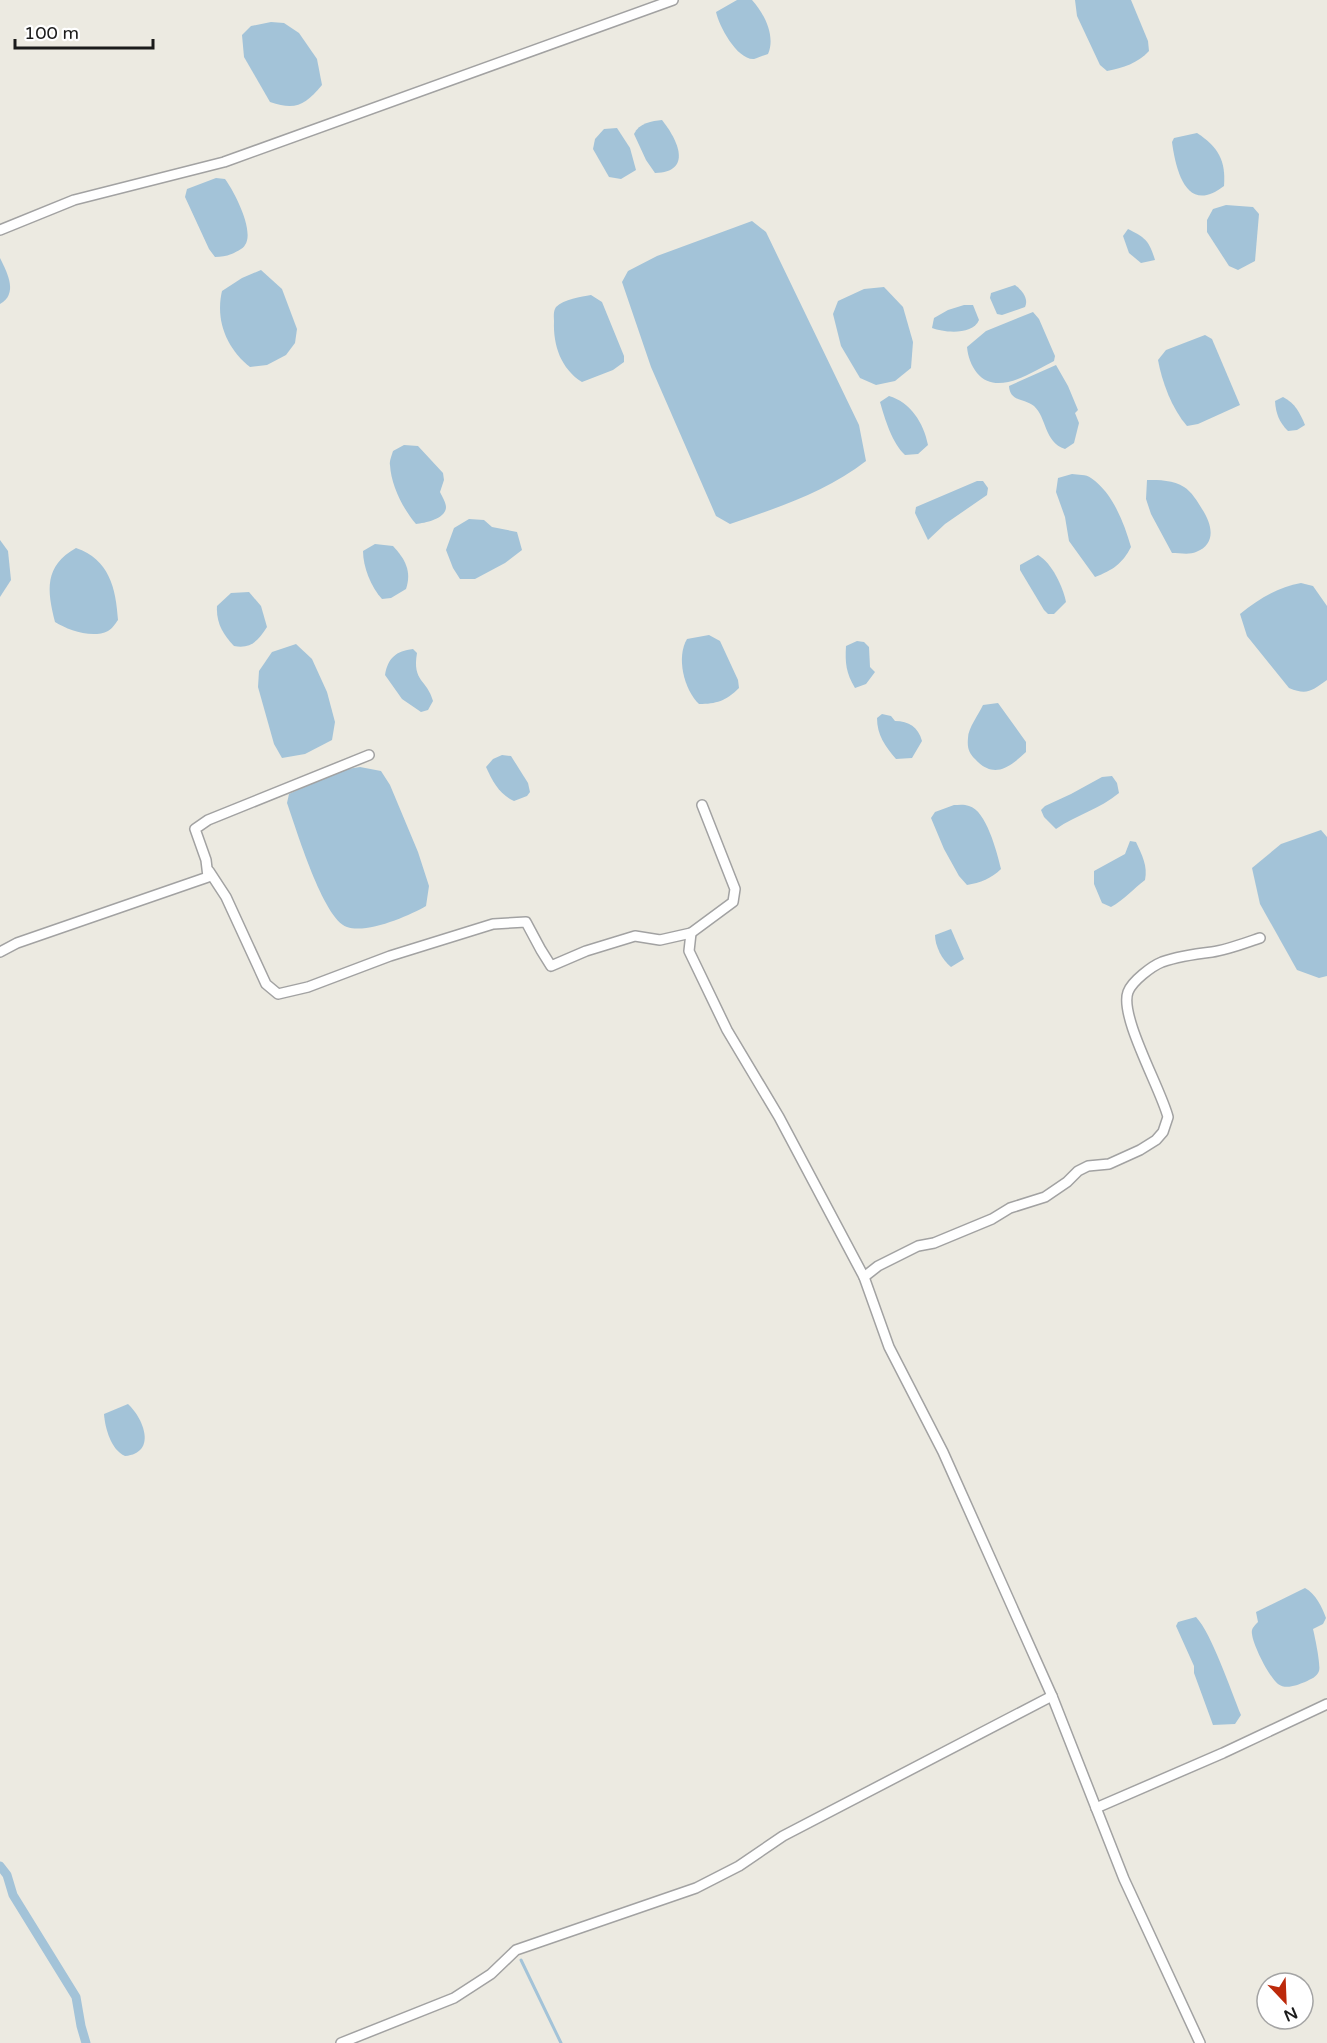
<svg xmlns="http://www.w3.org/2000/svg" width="1327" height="2043" font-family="'Varela Round',sans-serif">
<rect width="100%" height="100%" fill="#eceae1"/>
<g fill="#a3c3d8">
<path d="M737,0h15c12,13 24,36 16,54 -4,1 -10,4 -14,5 -17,1 -35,-33 -38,-47z"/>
<path d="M1075,0h56l17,41 1,10c-11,12 -26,17 -42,20l-7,-6 -23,-49z"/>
<path d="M271,22l13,1 15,10 18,26 5,26c-17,20 -26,26 -52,17l-26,-45 -2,-22 9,-9z"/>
<path d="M662,120c16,20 31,52 -7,53l-9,-13 -12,-26c5,-11 18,-13 28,-14z"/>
<polygon points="617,128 630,148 636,170 621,179 609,177 593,149 595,139 604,129"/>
<path d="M1197,133c21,14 29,27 27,53 -37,29 -48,-14 -52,-44l2,-4z"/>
<path d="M216,178l9,1c9,12 30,52 20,66 -2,4 -8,6 -11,8 -7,3 -12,4 -19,4l-6,-8 -24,-52 2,-8z"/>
<polygon points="1226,205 1253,207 1259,214 1255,261 1238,270 1229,266 1207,232 1207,220 1213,209"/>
<path d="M752,221l14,11 93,193 7,36c-40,31 -89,47 -136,63l-14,-8 -65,-149 -29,-85 6,-11 29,-15z"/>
<path d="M1128,229c18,9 21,12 27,31l-14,3 -12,-10 -6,-17z"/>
<path d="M0,258c8,16 18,36 0,46z"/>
<path d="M261,270l21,19 15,40 -2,14 -9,12 -19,10 -17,2c-23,-18 -35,-46 -28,-76l20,-13z"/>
<path d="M1015,285c7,5 14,14 10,22l-23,8 -5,-1 -7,-16 1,-5z"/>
<polygon points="884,287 903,307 913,342 911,368 895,381 876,385 860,378 841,346 833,314 838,301 864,289"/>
<path d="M591,295l11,7 22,54v6l-11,8 -31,12c-21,-13 -29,-37 -28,-61 0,-5 -1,-9 2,-14 8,-8 25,-10 35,-12z"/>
<path d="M964,305h9l6,15c-6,15 -34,13 -47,8l2,-10 14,-8z"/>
<path d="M1033,312l6,7 16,37 -1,5c-22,11 -57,36 -77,12 -6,-8 -9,-16 -10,-26l19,-16z"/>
<path d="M1205,335l7,4 28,66 -42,19 -11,2c-15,-17 -25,-44 -29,-66l8,-10z"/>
<path d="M1056,365l12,21 10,24 -3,3 4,10 -5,20 -9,6c-21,-7 -18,-31 -31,-43 -10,-8 -24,-4 -25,-20z"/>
<path d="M889,396c21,6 35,27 39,49l-10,9 -13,1c-13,-12 -20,-36 -25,-53z"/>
<path d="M1283,397c12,6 17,16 22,28l-8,5 -9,1c-9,-9 -12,-17 -13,-30z"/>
<path d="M404,445l14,1 25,27 1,7 -4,12c2,4 6,11 6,15 0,12 -21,16 -30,17 -13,-15 -25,-39 -26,-59 -1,-4 2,-10 3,-14z"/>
<path d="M1072,474c6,1 14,0 19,4 22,15 33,45 40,69 -9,17 -18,23 -36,30l-26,-36 -4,-24 -9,-25 2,-14z"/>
<path d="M1147,480c12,0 27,0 37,7 7,4 14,15 18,22 10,15 15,35 -6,43 -6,3 -17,1 -24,1l-21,-39 -5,-15z"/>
<polygon points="977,481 983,481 988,488 987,495 945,524 928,540 915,513 916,507"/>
<polygon points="469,519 484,520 492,527 517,532 522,550 505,563 475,579 460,579 453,568 446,550 454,528"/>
<polygon points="0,540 8,551 11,580 0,597"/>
<path d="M375,544l18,2c12,13 19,25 13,43l-15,9 -9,1c-11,-12 -19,-32 -19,-48z"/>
<path d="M76,548c33,11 40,40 42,72 -3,4 -6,9 -10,11 -16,8 -40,-1 -53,-9 -8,-32 -11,-56 21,-74z"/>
<path d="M1038,555c14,8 25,32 28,47l-12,12h-6l-4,-4 -24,-40v-5z"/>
<path d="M1301,583l12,3 14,20v74c-15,10 -19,16 -38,8l-42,-52 -7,-22c18,-15 38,-27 61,-31z"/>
<path d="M249,592l12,14 6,21c-9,14 -16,22 -33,19 -11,-12 -18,-23 -17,-40l14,-13z"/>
<path d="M709,635l11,6 18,39 1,8c-13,13 -23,16 -40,16 -15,-14 -23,-47 -12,-65z"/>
<path d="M857,641l7,1 5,5 1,20 5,5 -9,12 -11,4c-9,-15 -10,-25 -9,-42z"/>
<polygon points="296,644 312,659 327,692 335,722 332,740 305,754 282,758 274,744 258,687 259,671 272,652"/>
<path d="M413,649l4,4c-5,29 10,26 16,48l-5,9 -7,2 -19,-13 -17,-24c3,-17 11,-24 28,-26z"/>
<path d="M998,703l28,39v10c-16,15 -32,28 -51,7 -6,-6 -8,-11 -7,-21 0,-10 11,-24 15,-33z"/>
<path d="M882,714l9,2 4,5c14,0 23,6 27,20l-10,17 -16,1c-11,-13 -19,-24 -19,-41z"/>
<path d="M502,755l9,1 17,27 2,9 -3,4 -13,5c-15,-7 -21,-19 -28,-34l7,-8z"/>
<path d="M360,767l21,4 9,14 28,67 11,34 -3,20c-17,10 -59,28 -79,21 -24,-8 -51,-99 -60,-124l2,-9 52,-24z"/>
<path d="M1112,776l5,7 2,10c-19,16 -43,22 -63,36l-12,-12 -3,-7 4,-4 26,-12 31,-17z"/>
<path d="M954,805c4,0 10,-1 15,1 17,4 28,46 32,63 -9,9 -21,14 -34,16l-8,-9 -15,-27 -13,-31 4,-6z"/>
<polygon points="1321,830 1327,837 1327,976 1319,978 1297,970 1260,904 1252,868 1281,844"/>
<path d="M1130,841l6,1c6,13 12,24 9,38 -12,9 -21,20 -34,27l-9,-4 -8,-19v-13l31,-17z"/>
<path d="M951,929l13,30 -13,8c-9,-7 -16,-21 -16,-32z"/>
<path d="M128,1404c16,15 29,49 -3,52 -14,-6 -20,-28 -21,-42z"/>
<path d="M1305,1588c11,6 17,19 21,30l-3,6 -10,5c2,8 8,37 6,42 -2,6 -8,8 -14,11 -8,3 -19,8 -27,2 -9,-7 -25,-39 -26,-50 -1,-5 2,-8 6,-12l-2,-10z"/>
<path d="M1196,1617c16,17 35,74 45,98l-6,9 -22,1 -19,-52v-7l-18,-40 2,-4z"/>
</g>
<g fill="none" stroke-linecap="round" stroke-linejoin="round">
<polyline stroke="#a3c3d8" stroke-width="3" points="521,1960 561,2043"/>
<polyline stroke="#a3c3d8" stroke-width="9" points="0,1866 7,1875 13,1895 76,1997 81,2026 86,2043"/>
<defs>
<g id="street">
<polyline points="0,230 74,200 224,162 673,0"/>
<polyline points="209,871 226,897 266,984 278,994 308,987 390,956 493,924 526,922 541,950 551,966 586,951 635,936 660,940 691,933 733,902 735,889 702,805"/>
<polyline points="691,933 689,951 727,1030 779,1117 864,1277 889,1347 943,1452 1052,1696 1124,1879 1200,2043"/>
<polyline points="0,952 17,943 208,877 206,860 195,829 208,820 369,755"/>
<path d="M864,1277l14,-11 40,-20 16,-3 58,-24 18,-11 35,-11 22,-15 11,-11 10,-5 21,-2 31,-14 16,-10 7,-8 5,-15c-7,-28 -49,-101 -40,-125 4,-11 24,-26 34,-30 17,-6 33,-8 50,-10 15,-2 33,-9 48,-14"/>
<polyline points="1096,1808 1223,1753 1327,1704"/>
<polyline points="341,2043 454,1998 491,1974 516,1950 696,1888 739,1866 783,1836 1052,1696"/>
</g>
</defs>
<use href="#street" stroke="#a2a2a2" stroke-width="12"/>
<use href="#street" stroke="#fff" stroke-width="9"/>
</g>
<g transform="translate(1285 2001) rotate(157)"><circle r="28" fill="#ffffff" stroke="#a4a4a4" stroke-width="1.5"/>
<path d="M0-4.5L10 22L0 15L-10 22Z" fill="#bc290b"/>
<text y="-9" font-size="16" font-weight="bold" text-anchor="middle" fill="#1b1b1b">N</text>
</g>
<path d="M15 39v9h138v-9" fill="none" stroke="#1b1b1b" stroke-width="3"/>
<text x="24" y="39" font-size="18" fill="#1b1b1b" stroke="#ffffff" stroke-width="4.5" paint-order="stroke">100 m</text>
</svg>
